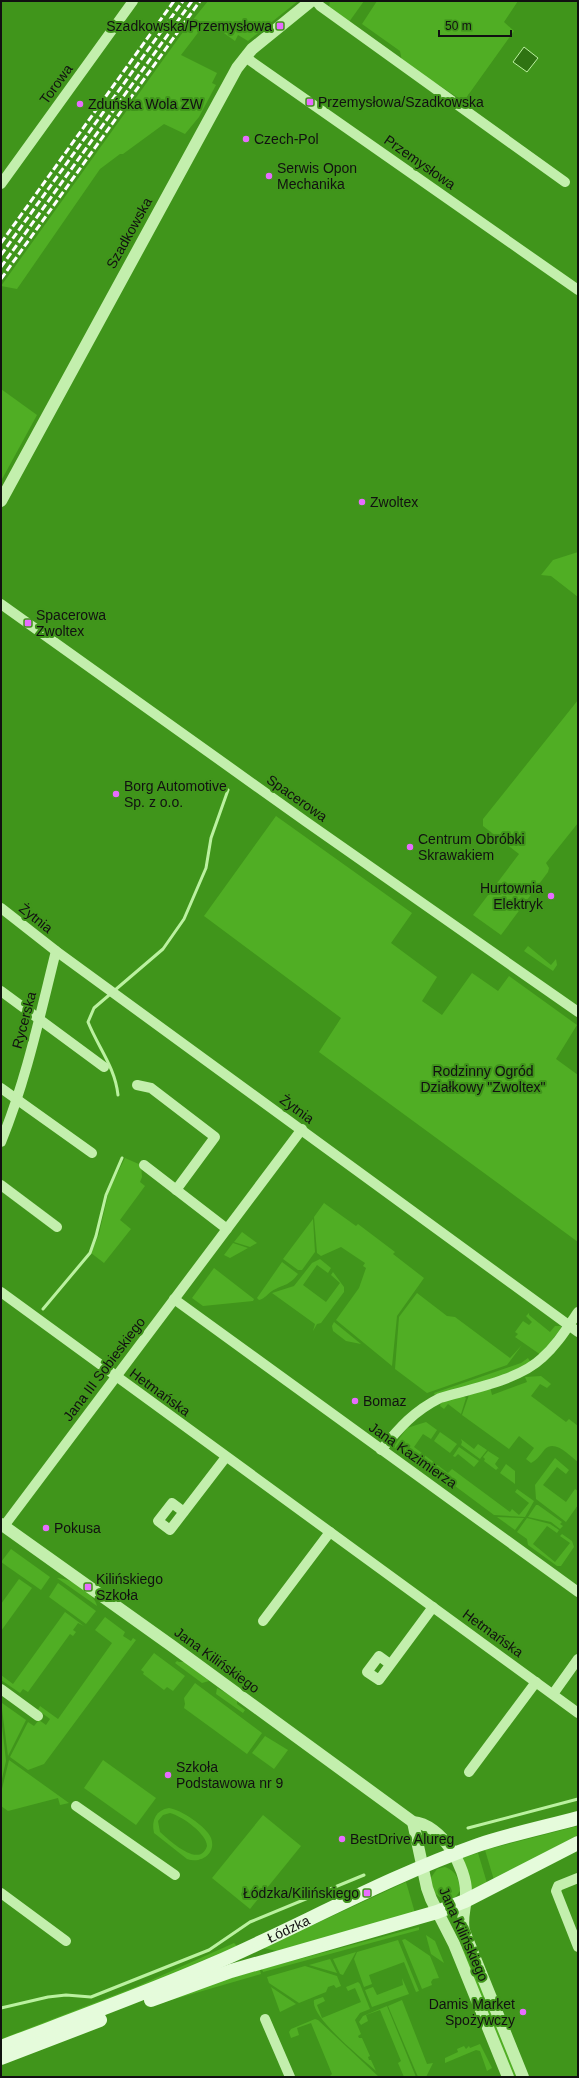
<svg xmlns="http://www.w3.org/2000/svg" width="579" height="2078" font-family="Helvetica,sans-serif">
<rect width="100%" height="100%" fill="#40951b"/>
<g fill="#50ae24" fill-rule="evenodd">
<polygon points="208,1 298,1 248,41 238,35 235,41 207,21 181,55 217,73 212,83 216,85 199,117 185,134 164,124 123,154 120,154 100,169 17,289 1,286 183,32"/>
<polygon points="330,1 364,1 349,22 329,7"/>
<polygon points="377,1 518,1 504,22 514,31 466,98 460,99 402,61 400,51 362,24"/>
<polygon points="1,389 37,415 1,481"/>
<polygon points="578,552 578,597 551,576 541,575 553,560"/>
<polygon points="578,700 578,823 546,863 549,868 548,872 501,935 473,915 519,854 483,826 483,819"/>
<polygon points="276,816 412,913 391,943 437,977 422,1001 442,1015 472,973 498,991 509,976 577,1025 556,1059 578,1075 578,1242 319,1052 341,1018 204,916"/>
<polygon points="528,946 551,965 556,959 557,965 553,971 524,951"/>
<polygon points="125,1158 141,1165 142,1177 140,1182 145,1186 120,1220 131,1229 104,1263 91,1253 99,1234 109,1190"/>
<polygon points="324,1203 356,1226 358,1224 395,1252 393,1254 424,1278 397,1316 392,1366 336,1320 359,1288 366,1268 363,1266 365,1263 341,1247 321,1256 317,1253 314,1217"/>
<polygon points="313,1219 315,1252 302,1270 298,1270 283,1259"/>
<polygon points="242,1232 257,1243 250,1247 234,1242"/>
<polygon points="233,1243 248,1248 230,1258 224,1255"/>
<polygon points="320,1259 331,1268 328,1273 317,1265 303,1285 326,1302 340,1283 331,1275 333,1272 344,1287 344,1292 321,1323 317,1324 313,1331 315,1324 272,1293 294,1286 312,1263"/>
<path d="M282,1262l16,12c-9,12 -14,10 -26,17 -5,3 -6,7 -13,9l-2,-2z"/>
<polygon points="214,1268 254,1299 253,1301 203,1306 192,1298"/>
<polygon points="417,1293 447,1316 455,1317 510,1358 522,1345 507,1365 427,1393 395,1369 399,1317"/>
<polygon points="529,1313 529,1315 550,1332 555,1326 561,1326 561,1328 541,1355 515,1337 518,1334 515,1332 523,1321 529,1325 532,1322 526,1316"/>
<polygon points="334,1322 361,1344 346,1341 333,1331 332,1326"/>
<polygon points="528,1358 531,1363 510,1374 435,1396 434,1393 521,1363"/>
<path d="M541,1376l10,8 -4,4 -7,-4 -9,12 35,26 3,-3 9,7v36c-8,-6 -23,-23 -33,-13 -5,6 -7,10 -14,14l-5,-4 8,-11 -15,-12 -10,13 -47,-34 8,-23 20,-5 2,8 35,-13 -2,-5z"/>
<polygon points="461,1395 466,1398 461,1414 448,1404 444,1409 440,1406 441,1403"/>
<polygon points="426,1422 437,1430 431,1439 423,1434 414,1447 448,1473 452,1469 510,1512 512,1509 519,1515 529,1503 515,1492 517,1489 534,1501 525,1517 494,1515 447,1480 442,1481 393,1447 407,1428"/>
<polygon points="440,1432 457,1444 450,1453 434,1441"/>
<polygon points="461,1439 474,1449 478,1444 487,1450 480,1459 461,1445 462,1442"/>
<polygon points="459,1447 479,1461 474,1467 458,1454 455,1457 453,1456"/>
<polygon points="488,1451 499,1458 495,1464 500,1470 498,1468 496,1470 484,1461 485,1459 483,1457"/>
<polygon points="555,1458 569,1470 566,1474 557,1467 543,1485 566,1502 575,1489 578,1491 578,1505 566,1522 536,1499 535,1485"/>
<polygon points="506,1464 515,1471 515,1484 500,1473"/>
<polygon points="536,1505 538,1505 562,1522 560,1524 563,1526 560,1529 551,1522 528,1517"/>
<polygon points="497,1517 524,1518 515,1530"/>
<polygon points="527,1518 550,1524 559,1530 557,1533 547,1526 533,1544 555,1562 570,1543 560,1536 562,1534 572,1541 574,1547 561,1566 557,1566 528,1545 527,1539 517,1532"/>
<polygon points="11,1549 50,1577 41,1590 1,1562"/>
<path d="M57,1578c14,0 37,15 40,28z"/>
<polygon points="19,1579 32,1588 1,1631 1,1604"/>
<polygon points="58,1583 96,1611 86,1624 49,1597"/>
<polygon points="65,1612 84,1626 78,1623 73,1630 76,1632 73,1636 70,1634 28,1692 23,1689 20,1693 1,1680 1,1675 13,1684"/>
<polygon points="105,1617 125,1632 123,1636 131,1641 133,1638 136,1640 44,1764 28,1770 10,1757 28,1722 34,1726 39,1720 46,1725 50,1719 38,1710 40,1706 58,1719 112,1643 95,1630"/>
<polygon points="154,1653 185,1676 173,1691 167,1687 164,1690 143,1674 144,1672 141,1670"/>
<polygon points="177,1661 179,1662 185,1662 209,1681 202,1683 175,1663"/>
<polygon points="195,1683 262,1733 247,1754 184,1708 185,1704 184,1698"/>
<polygon points="217,1688 237,1699 237,1704 245,1710 243,1713 216,1694"/>
<polygon points="2,1703 26,1720 8,1756 2,1709"/>
<polygon points="1,1717 6,1761 1,1783"/>
<polygon points="265,1736 288,1750 274,1769 252,1753"/>
<polygon points="9,1760 69,1803 60,1805 58,1798 8,1811 1,1806 1,1793"/>
<polygon points="103,1760 156,1798 136,1825 84,1788"/>
<path d="M169,1808c11,1 38,19 42,30 6,16 -11,26 -24,21l-33,-26c-3,-13 2,-23 15,-25zM170,1813c12,3 37,21 37,33 -7,23 -37,-5 -47,-14l-2,-11 5,-6z"/>
<polygon points="263,1815 301,1846 250,1909 212,1878"/>
<polygon points="578,1826 578,1835 494,1880 485,1850"/>
<polygon points="478,1853 487,1883 472,1890 462,1858"/>
<path d="M445,1867c12,4 14,13 15,24l-6,8 -9,2 -12,-9 -3,-13 7,-10z"/>
<polygon points="406,1882 415,1913 277,1951 263,1948"/>
<polygon points="419,1927 419,1930 263,1972 262,1969"/>
<polygon points="426,1935 435,1941 444,1963 431,1954"/>
<polygon points="405,1939 430,1956 439,1978 433,1979 431,1982 432,1985 422,1989 402,1940"/>
<polygon points="398,1940 419,1991 416,1992 404,1962 369,1975 372,1984 364,1987 354,1959 357,1952"/>
<polygon points="234,1943 237,1946 146,1989 1,2044 1,2039 138,1986"/>
<polygon points="464,1945 517,2077 513,2077 460,1946"/>
<polygon points="356,1952 343,1975 340,1974 333,1959"/>
<polygon points="330,1959 337,1973 309,1965"/>
<polygon points="305,1966 337,1976 341,1986 336,1988 334,1985 328,1987 326,1992 299,2003 269,1983 267,1977"/>
<polygon points="260,1970 261,1974 147,2007 147,2003 170,1994"/>
<polygon points="402,1978 409,1994 372,2007 365,1990 373,1987 377,1995 403,1985"/>
<path d="M358,1982l2,2 10,25 -10,4 -5,7 6,14 -3,2 1,2h3l8,18 -2,1 1,3h2l5,11c-13,-12 -66,-54 -62,-71l9,-3 2,4 -8,4 5,13 39,-16 -6,-14 -7,3 -2,-4z"/>
<polygon points="271,1987 296,2004 280,2012"/>
<polygon points="402,2000 427,2064 433,2063 426,2077 418,2077 388,2006"/>
<polygon points="387,2006 416,2077 404,2077 398,2063 401,2061 380,2010 366,2015 368,2021 361,2025 359,2022 363,2016"/>
<polygon points="315,2019 318,2020 379,2077 329,2077 332,2074 311,2023 297,2028 299,2035 291,2038 289,2032 291,2029"/>
<polygon points="480,2044 492,2068 487,2071 480,2051 476,2050 445,2063 445,2058 458,2052 457,2049 464,2046 466,2049 469,2046 470,2048"/>
</g>
<polygon fill="#2f7312" stroke="#bbf1a0" points="524,47 538,58 527,72 513,62"/>
<g fill="none" stroke-linecap="round" stroke-linejoin="round">
<g stroke="#bbf1a0" stroke-width="3">
<path d="M118,1095c-3,-28 -20,-48 -30,-73l6,-14 69,-59 21,-30 22,-51 5,-30 17,-48"/>
<polyline points="43,1309 90,1253 96,1236 106,1195 122,1158"/>
<polyline points="468,1828 578,1799"/>
<polyline points="1,2008 48,1997 66,1995 91,1997 209,1950 250,1922 364,1875"/>
</g>
<g stroke="#c3efad" stroke-width="10">
<polyline points="316,1 320,6 565,182"/>
<polyline points="245,57 578,290"/>
<polyline points="1,184 133,1"/>
<polyline points="1,604 305,821 578,1012"/>
<polyline points="1,908 56,951 578,1332"/>
<polyline points="1,991 104,1067"/>
<polyline points="137,1085 151,1088 215,1137 176,1190"/>
<polyline points="1,1088 92,1153"/>
<path d="M1,1142c25,-61 39,-127 55,-191"/>
<polyline points="144,1165 227,1229"/>
<polyline points="1,1185 57,1227"/>
<polyline points="1,1292 578,1713"/>
<polyline points="174,1299 578,1592"/>
<path d="M381,1450c19,-23 33,-39 59,-52 31,-9 79,-18 102,-40 15,-13 25,-30 36,-46"/>
<polyline points="184,1512 172,1503 158,1521 170,1530 226,1457"/>
<polyline points="4,1526 302,1129"/>
<polyline points="263,1621 330,1532"/>
<polyline points="390,1664 379,1656 367,1672 379,1680 433,1607"/>
<polyline points="1,1689 38,1716"/>
<polyline points="553,1694 578,1659"/>
<polyline points="469,1772 536,1682"/>
<polyline points="76,1806 175,1875"/>
<polyline points="578,1878 558,1886 556,1891 578,1947"/>
<polyline points="1,1893 66,1941"/>
<polyline points="265,2019 290,2077"/>
</g>
<g stroke="#c3efad" stroke-width="12">
<polyline points="1,501 237,68 252,49 311,1"/>
<path d="M1,1524l171,122 241,176c28,2 54,45 53,72 0,13 -5,24 -2,37l59,146"/>
<polyline points="413,1822 427,1888 431,1899 454,1944 508,2077"/>
</g>
<g stroke="#e5fbdb" stroke-width="14">
<polyline points="151,2000 231,1971 437,1912 465,1901 578,1843"/>
<path id="s1" d="M1,2047c71,-27 143,-53 212,-83 89,-39 174,-87 265,-119 33,-11 67,-18 100,-27"/>
<polyline points="1,2058 100,2020"/>
</g>
<g stroke="#fff" stroke-width="3" stroke-dasharray="7 3" stroke-linecap="butt">
<polyline points="1,243 174,1"/>
<polyline points="1,255 183,1"/>
<polyline points="1,267 192,1"/>
<polyline points="1,279 200,1"/>
</g>
</g>
<g fill="#e86cff" stroke="#40951b" stroke-width="1.5">
<rect x="276" y="22" width="8" height="8" rx="2"/>
<rect x="306" y="98" width="8" height="8" rx="2"/>
<circle cx="80" cy="104" r="4"/>
<circle cx="246" cy="139" r="4"/>
<circle cx="269" cy="176" r="4"/>
<circle cx="362" cy="502" r="4"/>
<rect x="24" y="619" width="8" height="8" rx="2"/>
<circle cx="116" cy="794" r="4"/>
<circle cx="410" cy="847" r="4"/>
<circle cx="551" cy="896" r="4"/>
<circle cx="355" cy="1401" r="4"/>
<circle cx="46" cy="1528" r="4"/>
<rect x="84" y="1583" width="8" height="8" rx="2"/>
<circle cx="168" cy="1775" r="4"/>
<circle cx="342" cy="1839" r="4"/>
<rect x="363" y="1889" width="8" height="8" rx="2"/>
<circle cx="523" cy="2012" r="4"/>
</g>
<g text-anchor="middle" stroke-width="4" stroke-linejoin="round" paint-order="stroke">
<g font-size="14" fill="#111" stroke="#40951b" text-anchor="start">
<text x="272" y="31" text-anchor="end">Szadkowska/Przemysłowa</text>
<text x="318" y="107">Przemysłowa/Szadkowska</text>
<text x="88" y="109">Zduńska Wola ZW</text>
<text x="254" y="144">Czech-Pol</text>
<text x="277" y="173">Serwis Opon<tspan x="277" dy="16">Mechanika</tspan></text>
<text x="370" y="507">Zwoltex</text>
<text x="36" y="620">Spacerowa<tspan x="36" dy="16">Zwoltex</tspan></text>
<text x="124" y="791">Borg Automotive<tspan x="124" dy="16">Sp. z o.o.</tspan></text>
<text x="418" y="844">Centrum Obróbki<tspan x="418" dy="16">Skrawakiem</tspan></text>
<text x="543" y="893" text-anchor="end">Hurtownia<tspan x="543" dy="16">Elektryk</tspan></text>
<text x="363" y="1406">Bomaz</text>
<text x="54" y="1533">Pokusa</text>
<text x="96" y="1584">Kilińskiego<tspan x="96" dy="16">Szkoła</tspan></text>
<text x="176" y="1772">Szkoła<tspan x="176" dy="16">Podstawowa nr 9</tspan></text>
<text x="350" y="1844">BestDrive Alureg</text>
<text x="359" y="1898" text-anchor="end">Łódzka/Kilińskiego</text>
<text x="515" y="2009" text-anchor="end">Damis Market<tspan x="515" dy="16">Spożywczy</tspan></text>
</g>
<g font-size="14" fill="#111" stroke="#40951b">
<text transform="translate(56 84) rotate(-54)" y="5">Torowa</text>
<text transform="translate(420 162) rotate(35)" y="5">Przemysłowa</text>
<text transform="translate(129 233) rotate(-61)" y="5">Szadkowska</text>
<text transform="translate(297 798) rotate(35)" y="5">Spacerowa</text>
<text transform="translate(36 918) rotate(38)" y="5">Żytnia</text>
<text transform="translate(24 1020) rotate(-75)" y="5">Rycerska</text>
<text transform="translate(297 1109) rotate(36)" y="5">Żytnia</text>
<text transform="translate(104 1369) rotate(-53)" y="5">Jana III Sobieskiego</text>
<text transform="translate(160 1392) rotate(36)" y="5">Hetmańska</text>
<text transform="translate(413 1455) rotate(35)" y="5">Jana Kazimierza</text>
<text transform="translate(493 1633) rotate(36)" y="5">Hetmańska</text>
<text transform="translate(217 1660) rotate(36)" y="5">Jana Kilińskiego</text>
<text dy="5" stroke="none"><textPath href="#s1" startOffset="311">Łódzka</textPath></text>
<text transform="translate(464 1934) rotate(66)" y="5">Jana Kilińskiego</text>
</g>
<g font-size="14" fill="#111" stroke="#40951b">
<text x="483" y="1076">Rodzinny Ogród<tspan x="483" dy="16">Działkowy "Zwoltex"</tspan></text>
</g>
</g>
<rect width="579" height="2078" fill="none" stroke="#111111" stroke-width="4"/>
<path d="M439 30v6h72v-6" fill="none" stroke="#111111" stroke-width="2"/>
<text x="445" y="30" font-size="12" fill="#111111" stroke="#40951b" stroke-width="3" paint-order="stroke">50 m</text>
</svg>
